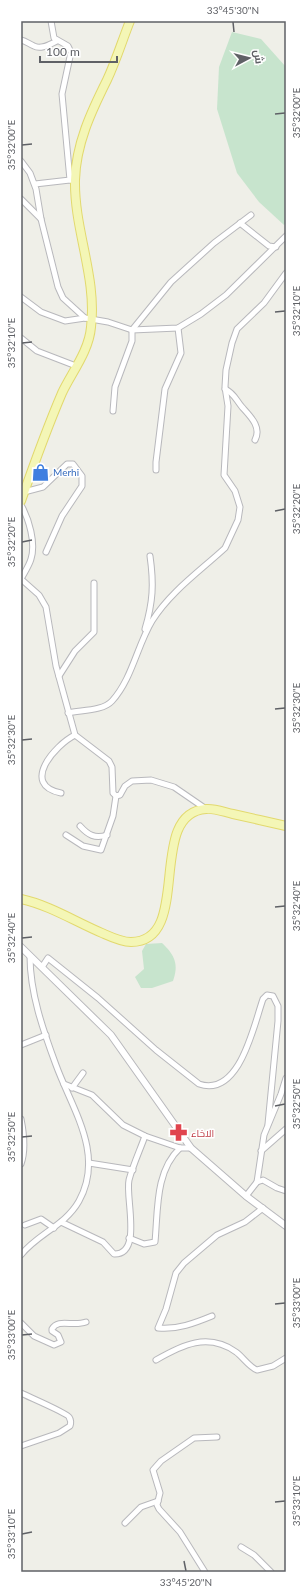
<svg xmlns="http://www.w3.org/2000/svg" width="307" height="1593" font-family="Lato,Cairo,sans-serif">
<rect width="100%" height="100%" fill="#efefe8"/>
<g fill="#c7e4cd">
<polygon points="232,32 261,39 286,67 286,223 284,225 259,202 237,173 217,109 219,67"/>
<path d="M162,943c13,12 17,22 11,38l-21,7h-11l-6,-11 9,-8 -2,-18 4,-7z"/>
</g>
<g fill="none" stroke-linecap="round" stroke-linejoin="round">
<defs>
<g id="minor">
<polyline points="51,21 54,38 68,46 71,52 62,94 70,180 75,179"/>
<path d="M21,40c5,1 8,4 13,6 7,4 16,-2 23,-5"/>
<polyline points="21,161 30,173 36,189 41,219 58,287 63,298 85,318"/>
<polyline points="35,184 70,180"/>
<polyline points="21,199 41,219"/>
<polyline points="240,223 269,246 276,247"/>
<polyline points="21,297 41,312 65,321 85,318 108,322 132,330 178,328 201,314 226,295 286,236"/>
<polyline points="21,338 37,351 76,366"/>
<path d="M225,389c9,4 11,11 17,18 8,9 20,20 13,33"/>
<polyline points="113,411 115,387 132,341 132,330 171,282 214,243 251,215"/>
<polyline points="156,470 156,462 165,389 181,353 178,328"/>
<polyline points="24,492 43,487 67,464 73,464 82,476 82,486 62,516 46,552"/>
<path d="M21,505c8,14 15,38 10,54 -2,7 -7,14 -10,20"/>
<polyline points="21,579 39,595 46,607 56,666 75,735 109,761 112,767 113,793 116,796 113,816 101,850 83,846 66,835"/>
<path d="M145,629c8,-27 9,-45 5,-73"/>
<polyline points="59,676 75,651 94,632 94,583"/>
<path d="M68,713c13,-3 35,-2 44,-12 20,-22 25,-55 40,-80 18,-29 48,-50 73,-73l13,-28 2,-13 -5,-16 -11,-16 4,-69 -3,-19 1,-17 6,-27 5,-14 27,-26 22,-30"/>
<path d="M61,793c-41,-8 -6,-48 14,-58"/>
<polyline points="116,796 120,795 125,786 132,781 151,780 174,787 206,809"/>
<path d="M80,826c8,9 15,13 27,9"/>
<path d="M42,967l6,-9 50,40 58,52 43,34c41,14 55,-60 64,-85l4,-4 6,1 5,10v15l-10,103"/>
<polyline points="21,1045 46,1035"/>
<polyline points="64,1084 92,1095 123,1125 145,1136 180,1148 191,1148"/>
<polyline points="72,1088 83,1073"/>
<path d="M21,1119c3,15 5,31 0,45"/>
<polyline points="261,1151 286,1129"/>
<polyline points="89,1163 133,1170"/>
<polyline points="257,1182 264,1135 281,1094 286,1078"/>
<polyline points="246,1196 257,1182 263,1180 277,1188 286,1191"/>
<path d="M61,1222l42,20 11,12c29,1 11,-57 15,-74 4,-15 11,-30 16,-44"/>
<polyline points="25,1225 41,1219 54,1228"/>
<path d="M129,1238l15,6 11,-2c3,-31 0,-71 25,-94"/>
<path d="M21,1255c16,-21 44,-29 58,-54 26,-47 -7,-92 -23,-136 -13,-35 -26,-72 -26,-109"/>
<path d="M212,1316c-17,7 -35,14 -54,12l8,-19 10,-36 8,-10 33,-28 28,-13 18,-14"/>
<path d="M21,1323l13,13 20,9 7,-3 -3,-7 -6,-4v-2c6,-11 21,-2 34,-7"/>
<path d="M156,1360c26,-15 52,-28 80,-8 7,5 13,15 21,18l16,-4 13,-8"/>
<path d="M21,1393c8,4 46,20 48,24 2,3 2,6 1,9l-11,7 -38,13"/>
<polyline points="125,1523 141,1507 158,1501"/>
<polyline points="241,1547 254,1555 271,1572"/>
<polyline points="205,1572 180,1532 159,1509 157,1505 160,1493 153,1470 161,1461 194,1438 217,1437"/>
</g>
<polyline id="tertiary" points="21,947 111,1035 191,1148 246,1196 286,1226"/>
<g id="primary">
<path d="M21,501c13,-37 26,-73 41,-108 10,-21 27,-42 29,-66 6,-50 -17,-97 -16,-147 1,-36 16,-68 32,-100 9,-19 15,-39 23,-59"/>
<path d="M21,899c28,6 55,23 81,34 9,4 19,9 29,9 63,0 14,-129 75,-133 8,-1 18,3 27,5 18,4 35,8 53,12"/>
</g>
</defs>
<use href="#minor" stroke="#b8b8bc" stroke-width="7"/>
<use href="#tertiary" stroke="#b8b8bc" stroke-width="8"/>
<use href="#primary" stroke="#e2d96e" stroke-width="10"/>
<use href="#minor" stroke="#fff" stroke-width="5"/>
<use href="#tertiary" stroke="#fff" stroke-width="6"/>
<use href="#primary" stroke="#f4f6b6" stroke-width="8"/>
</g>
<path fill="none" stroke="#5f6166" stroke-width="1.5" d="M233,22l1,10M275,114l10,-1M22,145l10,-1M275,312l10,-1M22,343l10,-1M275,511l10,-2M22,542l10,-2M275,709l10,-1M22,740l10,-1M275,907l10,-1M22,938l10,-1M275,1106l10,-2M22,1137l10,-1M275,1304l10,-1M22,1335l10,-1M275,1502l10,-1M22,1534l10,-2M184,1561l2,10"/>
<defs>
<symbol id="shop-bare" viewBox="-9 -9 18 18"><path d="M-5-2.5h2.3a2.7 3.5 0 0 1 5.4 0H5L5.5 6h-11ZM-1.5-2.5h3a1.5 2.3 0 0 0-3 0Z" fill="#3f7fe0" stroke="#fff" stroke-width="2.5" paint-order="stroke"/></symbol>
<symbol id="pharmacy-bare" viewBox="-9 -9 18 18"><path d="M-2-6h4v4h4v4h-4v4h-4v-4h-4v-4h4Z" fill="#e0444e" stroke="#fff" stroke-width="2.5" paint-order="stroke"/></symbol>
</defs>
<g fill-rule="evenodd">
<use href="#shop-bare" x="28" y="460" width="25" height="25"/>
<use href="#pharmacy-bare" x="166" y="1120" width="25" height="25"/>
</g>
<g text-anchor="middle" stroke-width="3" stroke-linejoin="round" paint-order="stroke">
<g font-size="10" fill="#366cbe" stroke="#fff" text-anchor="start">
<text x="53" y="476">Merhi</text>
</g>
<g font-size="10" fill="#be3a42" stroke="#fff" text-anchor="start">
<text x="191" y="1137">الاخاء</text>
</g>
</g>
<rect width="307" height="1593" fill="none" stroke="#ffffff" stroke-width="44"/>
<g transform="translate(249 58) rotate(83)" stroke="#ffffff" stroke-width="3" paint-order="stroke">
<path d="M0-3L7 15L0 10L-7 15Z" fill="#5f6166"/>
<text y="-6" font-size="11" font-weight="bold" text-anchor="middle" fill="#5f6166">ش</text>
</g>
<path d="M40 56v6h77v-6" fill="none" stroke="#5f6166" stroke-width="2"/>
<text x="46" y="56" font-size="12" fill="#5f6166" stroke="#ffffff" stroke-width="3" paint-order="stroke">100 m</text>
<rect x="22" y="22" width="263" height="1549" fill="none" stroke="#5f6166" stroke-width="1.5"/>
<g font-size="10" text-anchor="middle" fill="#5f6166">
<text x="233" y="14">33°45'30"N</text>
<text transform="translate(296 113) rotate(-90)" y="4">35°32'00"E</text>
<text transform="translate(11 145) rotate(-90)" y="4">35°32'00"E</text>
<text transform="translate(296 311) rotate(-90)" y="4">35°32'10"E</text>
<text transform="translate(11 343) rotate(-90)" y="4">35°32'10"E</text>
<text transform="translate(296 509) rotate(-90)" y="4">35°32'20"E</text>
<text transform="translate(11 542) rotate(-90)" y="4">35°32'20"E</text>
<text transform="translate(296 708) rotate(-90)" y="4">35°32'30"E</text>
<text transform="translate(11 740) rotate(-90)" y="4">35°32'30"E</text>
<text transform="translate(296 906) rotate(-90)" y="4">35°32'40"E</text>
<text transform="translate(11 938) rotate(-90)" y="4">35°32'40"E</text>
<text transform="translate(296 1104) rotate(-90)" y="4">35°32'50"E</text>
<text transform="translate(11 1137) rotate(-90)" y="4">35°32'50"E</text>
<text transform="translate(296 1303) rotate(-90)" y="4">35°33'00"E</text>
<text transform="translate(11 1335) rotate(-90)" y="4">35°33'00"E</text>
<text transform="translate(296 1501) rotate(-90)" y="4">35°33'10"E</text>
<text transform="translate(11 1534) rotate(-90)" y="4">35°33'10"E</text>
<text x="186" y="1586">33°45'20"N</text>
</g>
</svg>
